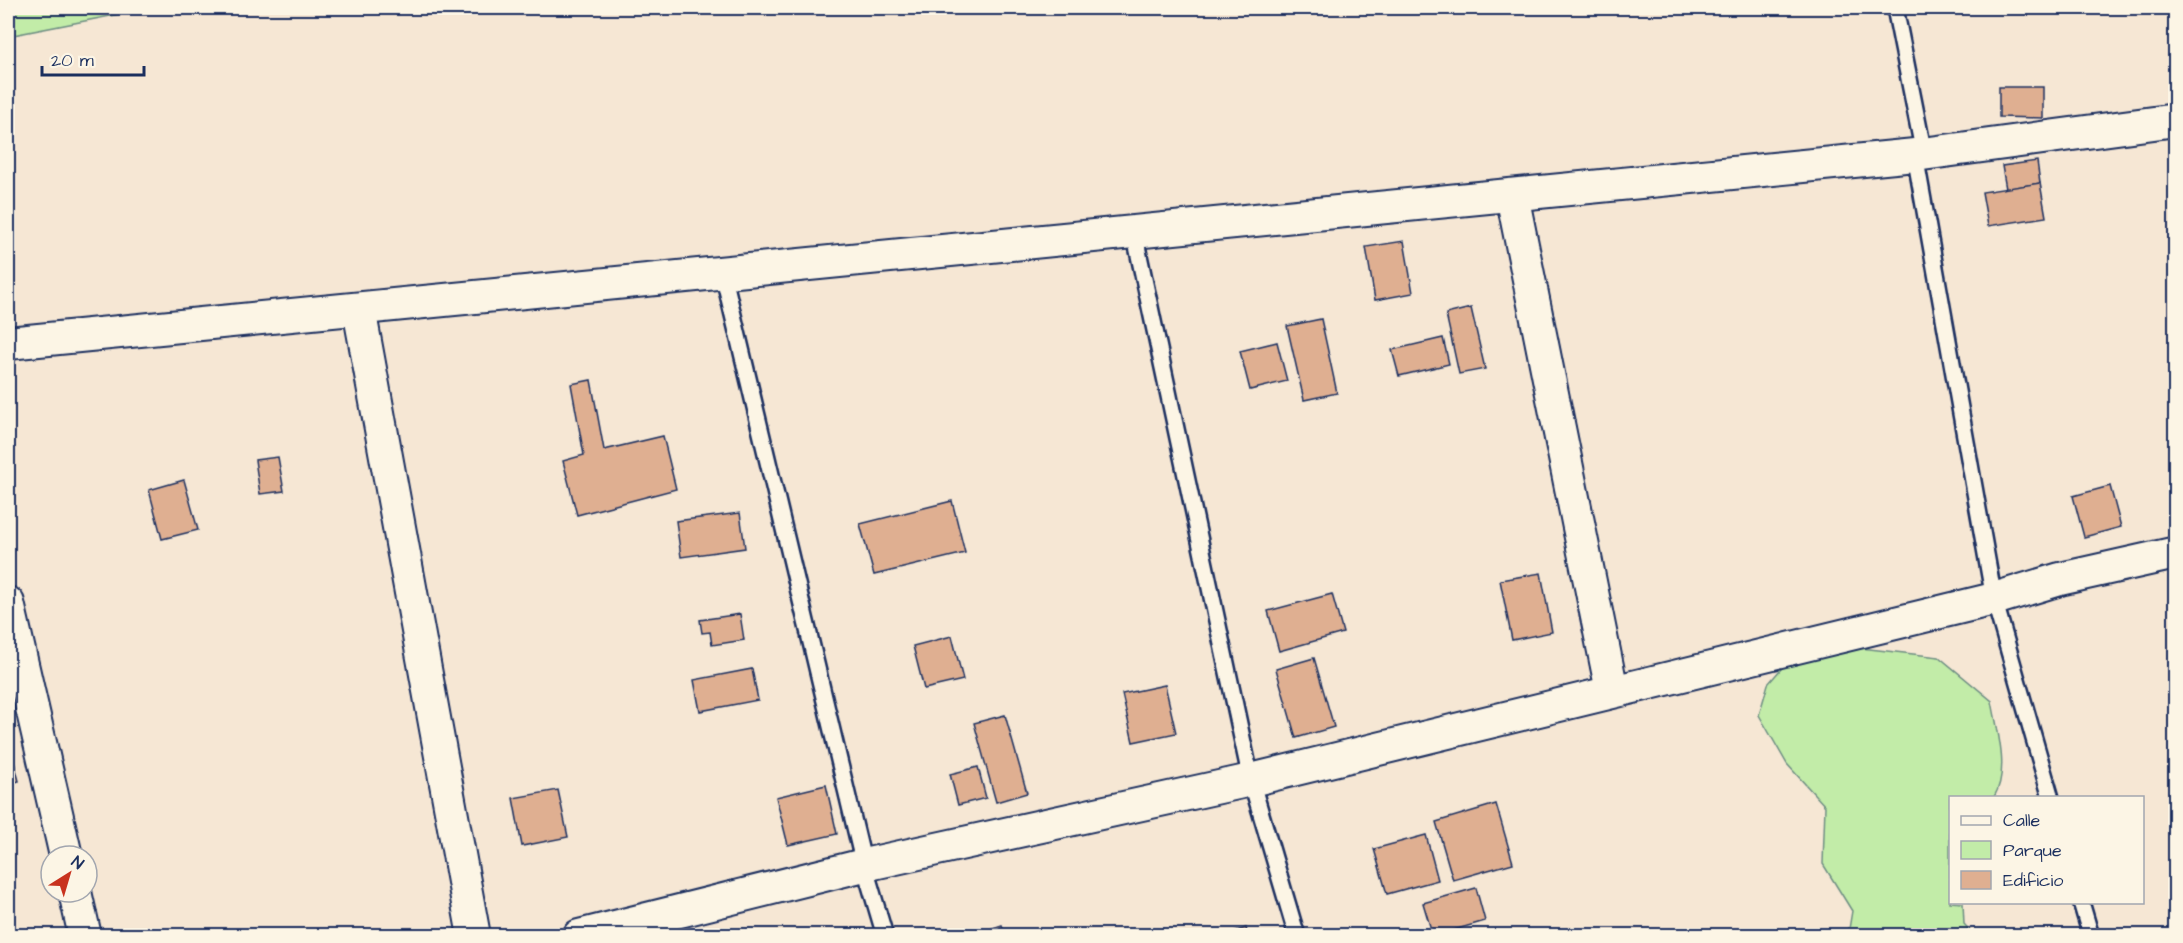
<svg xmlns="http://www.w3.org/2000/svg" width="2183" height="943" font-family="'Architects Daughter',sans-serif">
<rect width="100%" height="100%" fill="#f6e7d4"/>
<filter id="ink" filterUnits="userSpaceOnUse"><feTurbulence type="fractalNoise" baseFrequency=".0167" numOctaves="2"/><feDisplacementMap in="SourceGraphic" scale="12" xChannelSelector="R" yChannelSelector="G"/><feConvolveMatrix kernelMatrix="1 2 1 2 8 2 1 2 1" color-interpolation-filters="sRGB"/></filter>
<g filter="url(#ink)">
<g fill="#c2eca8" stroke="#6e8e83" stroke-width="1.5">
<polygon points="8,8 151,8 8,36"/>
<path d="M1843,646l96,11 53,44c5,30 18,69 2,96l-44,1v104l13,1 1,21 10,11h-126l4,-24 -29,-47 2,-58 -38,-42 -28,-49 9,-31 19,-22z"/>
</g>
<g fill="#dfaf91" stroke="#1b2f5e" stroke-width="1.5">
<polygon points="1999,87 2043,87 2043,118 1999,117"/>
<polygon points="2037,161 2040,183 2006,189 2002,166"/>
<polygon points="2040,183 2046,217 1988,226 1982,192"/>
<polygon points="1404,241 1413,293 1375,300 1366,247"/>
<polygon points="1471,308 1485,369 1459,374 1446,314"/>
<polygon points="1321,319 1337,393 1304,400 1287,326"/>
<polygon points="1443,338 1449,364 1399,376 1392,350"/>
<polygon points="1277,342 1287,381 1250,390 1240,351"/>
<polygon points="591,380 604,450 663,436 676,489 577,515 563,461 584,455 571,384"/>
<polygon points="278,457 284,491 260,494 255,460"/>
<polygon points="184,480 198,530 162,539 149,490"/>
<polygon points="2110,486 2121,527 2084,537 2073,496"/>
<polygon points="952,501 965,553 874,575 860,524"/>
<polygon points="740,513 745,548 681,557 676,521"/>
<polygon points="1541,573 1552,632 1512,640 1500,580"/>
<polygon points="1332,594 1343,633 1279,651 1268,611"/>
<polygon points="740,614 744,640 712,645 710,632 702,633 700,620"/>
<polygon points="952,636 963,680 924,689 913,646"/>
<polygon points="1314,658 1334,727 1296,738 1276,669"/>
<polygon points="752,669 758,700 700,711 694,680"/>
<polygon points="1165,685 1176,733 1133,742 1122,694"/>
<polygon points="1005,715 1027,793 996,802 974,723"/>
<polygon points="8,738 19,781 8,784"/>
<polygon points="978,767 986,798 958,805 950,774"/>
<polygon points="826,785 837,834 788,845 776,797"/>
<polygon points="558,790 568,837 522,846 513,798"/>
<polygon points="1496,804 1513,863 1453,880 1436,822"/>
<polygon points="1426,835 1438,880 1387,894 1374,849"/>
<polygon points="1476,888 1485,921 1433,936 1423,903"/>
<polygon points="1002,925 1005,936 969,936"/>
<polygon points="1246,928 1248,936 1220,936"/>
</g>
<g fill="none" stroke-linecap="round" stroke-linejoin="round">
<defs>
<g id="service">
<polyline points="1895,8 1924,154"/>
<polyline points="1915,155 1994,599 2051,798"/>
<polyline points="1134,232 1251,780 1297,936"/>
<polyline points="723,273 864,865 885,936"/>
<polyline points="2081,902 2091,936"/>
</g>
<g id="minor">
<polyline points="1512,195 1612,691"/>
<polyline points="359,309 474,936"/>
<polyline points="8,343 1915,155 2176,120"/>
<polyline points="8,603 66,856"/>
<polyline points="75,892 85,936"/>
<polyline points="579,936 864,865 1251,780 1994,599 2060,579 2176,553"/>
</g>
</defs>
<use href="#service" stroke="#1b2f5e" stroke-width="20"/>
<use href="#minor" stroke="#1b2f5e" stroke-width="36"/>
<use href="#service" stroke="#fcf5e5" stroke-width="15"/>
<use href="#minor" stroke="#fcf5e5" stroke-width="32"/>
</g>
</g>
<rect width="2183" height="943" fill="none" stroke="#fcf5e5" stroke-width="30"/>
<rect x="15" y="15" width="2153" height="913" fill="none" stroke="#1b2f5e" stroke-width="2" filter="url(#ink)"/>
<rect x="1949" y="796" width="195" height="108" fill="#fcf5e5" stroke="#a2a6af" stroke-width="1.5"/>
<rect x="1961" y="816" width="30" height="9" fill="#fcf5e5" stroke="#a2a6af" stroke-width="1.5"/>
<text x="2003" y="826" font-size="18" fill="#1b2f5e">Calle</text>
<rect x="1961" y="841" width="30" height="18" fill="#c2eca8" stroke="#a2a6af" stroke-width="1.5"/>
<text x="2003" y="856" font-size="18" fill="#1b2f5e">Parque</text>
<rect x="1961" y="871" width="30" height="18" fill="#dfaf91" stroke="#a2a6af" stroke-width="1.5"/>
<text x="2003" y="886" font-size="18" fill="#1b2f5e">Edificio</text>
<g transform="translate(69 874) rotate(37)"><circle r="28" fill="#fcf5e5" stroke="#a2a6af" stroke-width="1.5"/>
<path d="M0-4.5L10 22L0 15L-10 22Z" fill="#c8321e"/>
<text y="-9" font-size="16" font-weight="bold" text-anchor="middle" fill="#1b2f5e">N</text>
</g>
<path d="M42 66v9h102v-9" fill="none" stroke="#1b2f5e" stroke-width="3"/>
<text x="51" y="66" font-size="18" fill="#1b2f5e" stroke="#fcf5e5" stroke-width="4.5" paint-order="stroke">20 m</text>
</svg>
